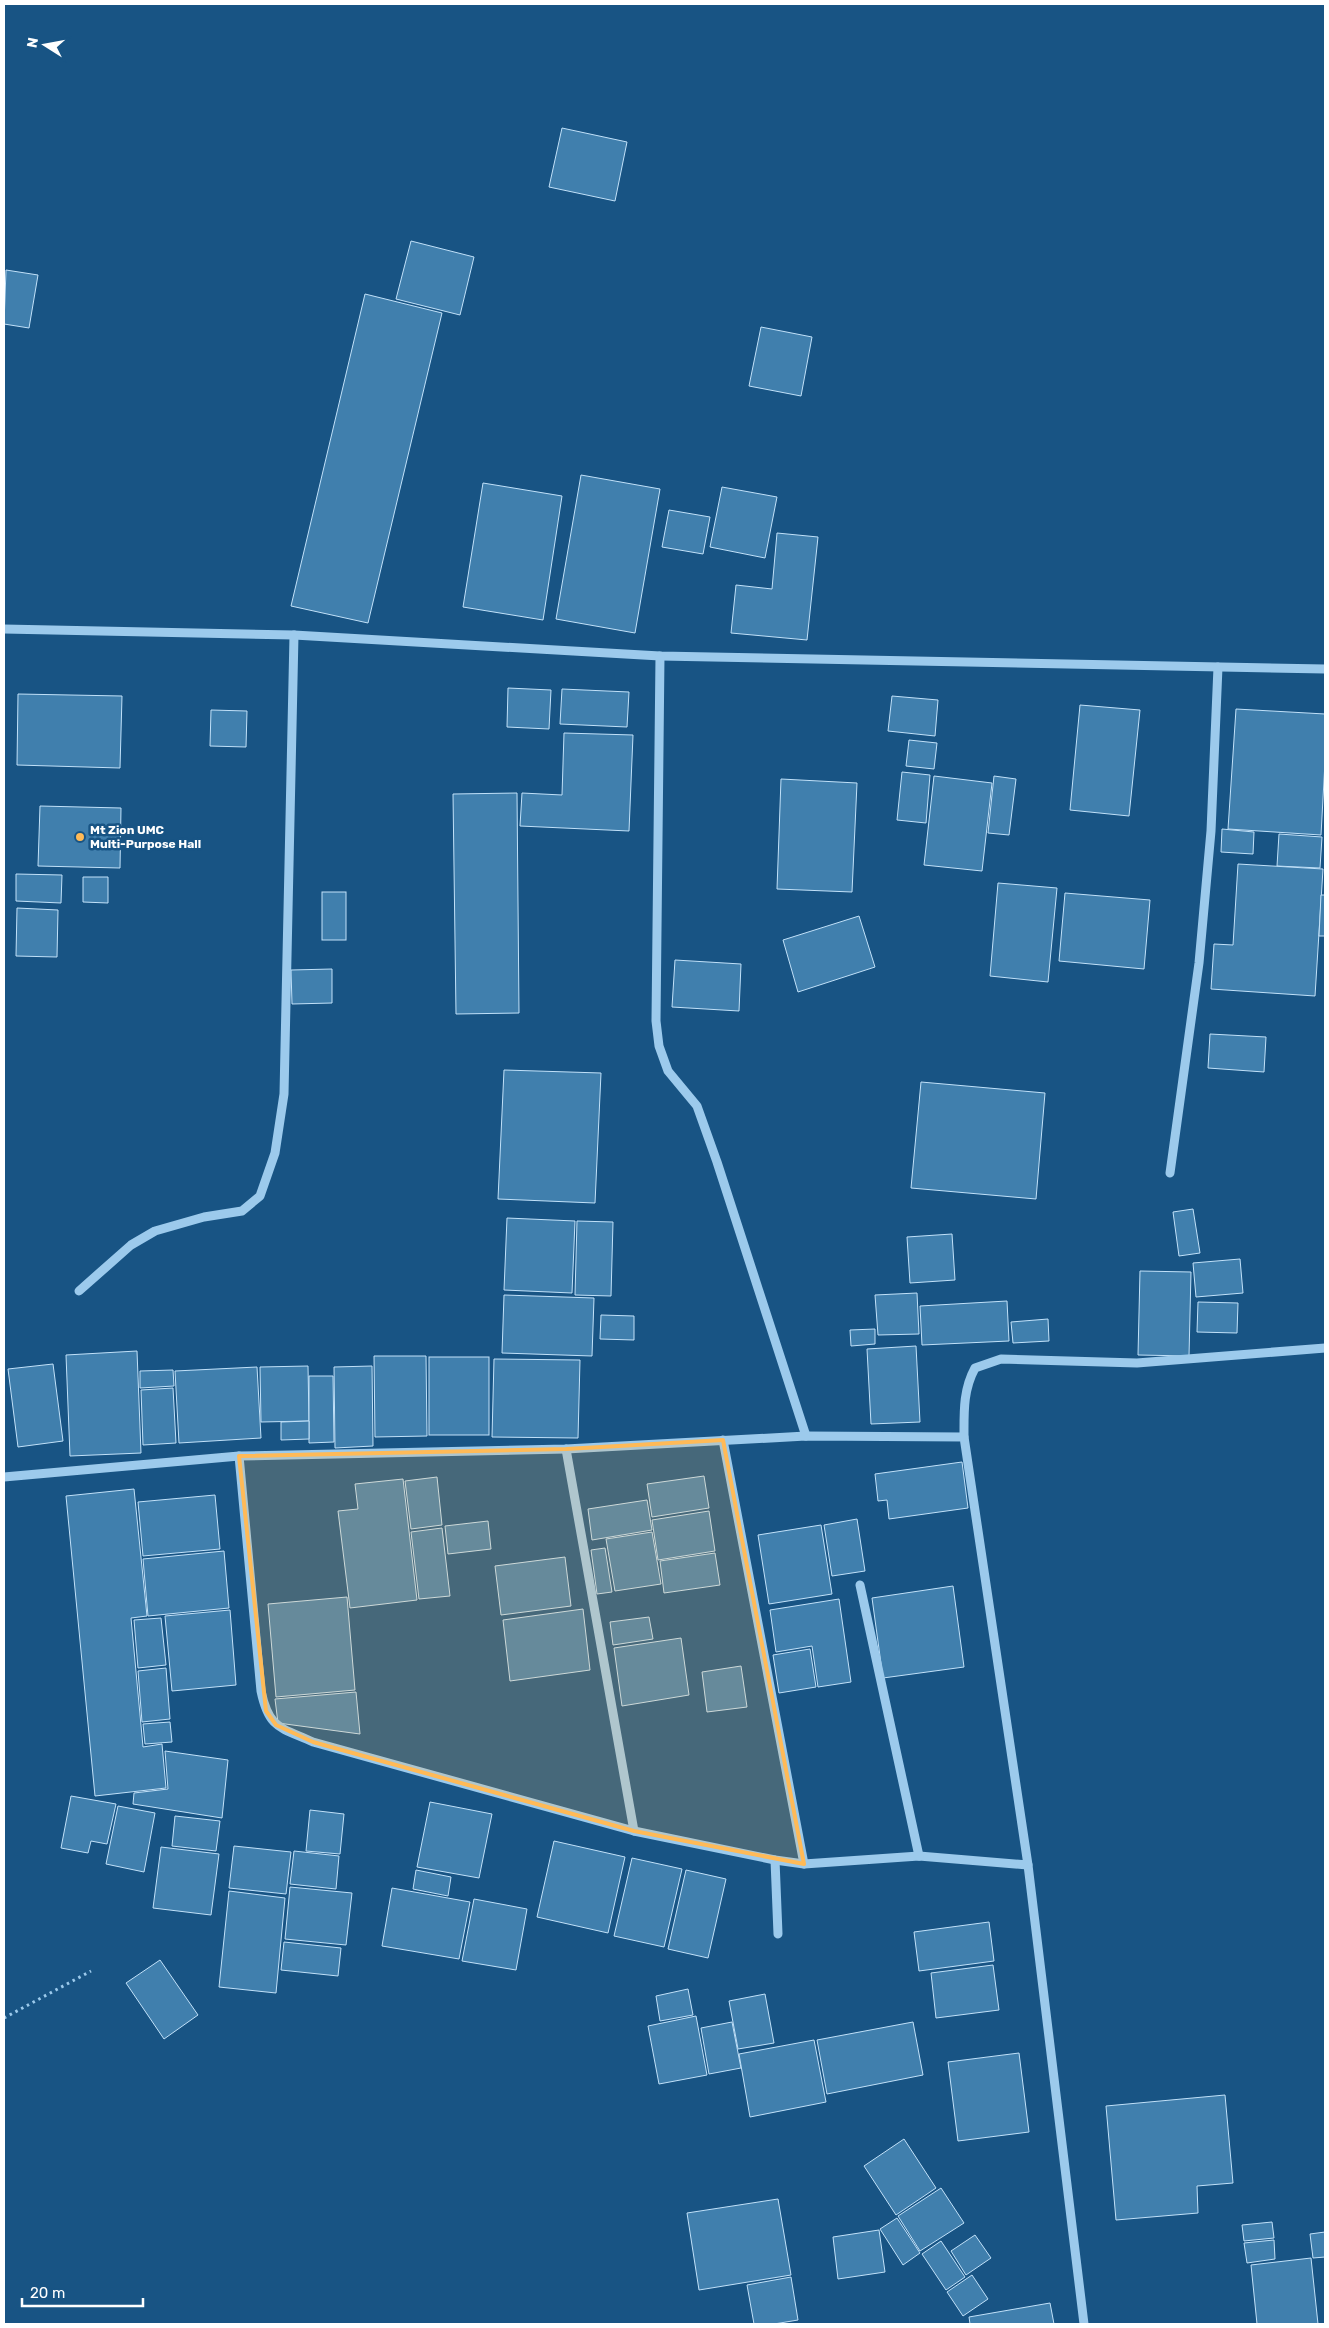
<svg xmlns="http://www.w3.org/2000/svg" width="1329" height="2328" font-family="Rubik,sans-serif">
<rect width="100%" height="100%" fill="#185484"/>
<g fill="#407fad" stroke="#c1e1f9">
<polygon points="562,128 627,142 615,201 549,187"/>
<polygon points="411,241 474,257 460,315 396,299"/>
<polygon points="6,270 38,275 29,328 4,324"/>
<polygon points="365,294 442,313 368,623 291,606"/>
<polygon points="761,327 812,337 801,396 749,386"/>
<polygon points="581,475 660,489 635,633 556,619"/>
<polygon points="483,483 562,496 543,620 463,607"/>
<polygon points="722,487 777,497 765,558 710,547"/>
<polygon points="669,510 710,517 703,554 662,547"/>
<polygon points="777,533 818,537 807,640 731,633 736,585 772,589"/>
<polygon points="508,688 551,690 549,729 507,727"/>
<polygon points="562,689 629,692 627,727 560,724"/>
<polygon points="18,694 122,696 120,768 17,765"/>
<polygon points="892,696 938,700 935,736 888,731"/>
<polygon points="1080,705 1140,710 1129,816 1070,810"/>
<polygon points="1236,709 1325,714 1325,762 1321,835 1228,829"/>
<polygon points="211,710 247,711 246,747 210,746"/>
<polygon points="564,733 633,735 629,831 520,826 522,793 562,795"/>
<polygon points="909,740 937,743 934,769 906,766"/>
<polygon points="902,772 930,775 926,823 897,820"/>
<polygon points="934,776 992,783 982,871 924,865"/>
<polygon points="994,776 1016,779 1009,835 988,833"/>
<polygon points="781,779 857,783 852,892 777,889"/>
<polygon points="517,793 519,1013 456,1014 453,794"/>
<polygon points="40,806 121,808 120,868 38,866"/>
<polygon points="1222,829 1254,832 1253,854 1221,852"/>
<polygon points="1279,834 1322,837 1320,868 1277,866"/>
<polygon points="1238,864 1323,869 1315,996 1211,989 1214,944 1233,945"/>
<polygon points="16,874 62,875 61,903 16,901"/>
<polygon points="83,877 108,877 108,903 83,902"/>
<polygon points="998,883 1057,888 1048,982 990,976"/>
<rect x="322" y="892" width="24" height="48"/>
<polygon points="1065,893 1150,900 1144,969 1059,961"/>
<polygon points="1321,895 1325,895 1325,936 1319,936"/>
<polygon points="17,908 58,910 57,957 16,956"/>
<polygon points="859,916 875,967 798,992 783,940"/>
<polygon points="675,960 741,964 739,1011 672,1007"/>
<polygon points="332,969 332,1003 292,1004 291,970"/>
<polygon points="1210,1034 1266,1037 1264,1072 1208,1068"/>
<polygon points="504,1070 601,1073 595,1203 498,1199"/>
<polygon points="921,1082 1045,1093 1036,1199 911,1188"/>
<polygon points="1193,1209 1200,1253 1179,1256 1173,1212"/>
<polygon points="507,1218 575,1221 572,1293 504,1290"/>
<polygon points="577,1221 613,1222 611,1296 575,1295"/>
<polygon points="952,1234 955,1280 910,1283 907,1237"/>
<polygon points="1240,1259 1243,1293 1196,1297 1193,1263"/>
<polygon points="1140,1271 1191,1272 1189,1356 1138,1355"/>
<polygon points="917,1293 919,1334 878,1335 875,1295"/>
<polygon points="504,1295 594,1298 592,1356 502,1353"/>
<polygon points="1007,1301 1009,1341 922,1345 920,1306"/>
<polygon points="1198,1302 1238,1303 1237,1333 1197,1332"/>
<polygon points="601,1315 634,1316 634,1340 600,1339"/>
<polygon points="1048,1319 1049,1341 1013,1343 1011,1322"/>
<polygon points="875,1329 875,1344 851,1346 850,1330"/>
<polygon points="916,1346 920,1422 871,1424 867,1349"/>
<polygon points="137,1351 141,1453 70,1456 66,1355"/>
<polygon points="374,1356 426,1356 427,1436 375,1437"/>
<rect x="429" y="1357" width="60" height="78"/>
<polygon points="494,1359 580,1360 578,1438 492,1437"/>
<polygon points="53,1364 63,1441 18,1447 8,1369"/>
<polygon points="308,1366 309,1421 261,1422 260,1367"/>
<polygon points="372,1366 373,1446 335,1448 334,1367"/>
<polygon points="257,1367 261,1438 179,1443 175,1371"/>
<polygon points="173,1370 174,1386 140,1388 140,1371"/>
<polygon points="309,1376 333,1376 334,1442 309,1443"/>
<polygon points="173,1388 176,1443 143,1445 141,1390"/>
<polygon points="309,1421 309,1439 281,1440 281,1422"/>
<polygon points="962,1462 968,1508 889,1519 887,1500 878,1501 875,1474"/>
<polygon points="704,1476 709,1508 652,1517 647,1484"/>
<polygon points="437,1477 442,1525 411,1529 405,1481"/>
<polygon points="403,1479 417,1600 350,1608 338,1511 358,1509 355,1484"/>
<polygon points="134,1489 147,1616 131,1618 143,1747 162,1744 166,1788 95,1796 66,1496"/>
<polygon points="215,1495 220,1549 143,1556 138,1502"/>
<polygon points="647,1500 652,1530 592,1540 588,1509"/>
<polygon points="709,1511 715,1551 658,1560 652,1520"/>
<polygon points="857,1519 865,1571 832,1576 824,1525"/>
<polygon points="488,1521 491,1549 448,1554 445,1526"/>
<polygon points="821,1525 832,1594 769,1604 758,1535"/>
<polygon points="442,1528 450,1596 419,1599 411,1532"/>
<polygon points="652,1532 661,1584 615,1591 606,1539"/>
<polygon points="605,1548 612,1592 597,1594 591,1550"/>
<polygon points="224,1551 229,1608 148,1616 143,1559"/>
<polygon points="715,1553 720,1585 664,1593 660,1561"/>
<polygon points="565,1557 571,1606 501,1615 495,1566"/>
<polygon points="953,1586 964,1667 883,1678 872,1598"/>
<polygon points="347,1597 355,1690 276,1697 268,1604"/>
<polygon points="839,1599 851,1682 818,1687 812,1646 776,1652 770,1610"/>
<polygon points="583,1609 590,1670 510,1681 503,1620"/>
<polygon points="230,1610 236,1685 172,1691 165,1616"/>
<polygon points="649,1617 653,1639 613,1645 610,1622"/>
<polygon points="161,1618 166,1665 138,1668 134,1620"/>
<polygon points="681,1638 689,1695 622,1706 614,1648"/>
<polygon points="810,1649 816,1687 779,1693 773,1655"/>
<polygon points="741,1666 747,1707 707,1712 702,1672"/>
<polygon points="166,1668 170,1719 142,1722 138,1671"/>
<polygon points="356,1692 360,1734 278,1723 275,1699"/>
<polygon points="170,1722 172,1742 145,1744 143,1724"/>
<polygon points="165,1751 228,1760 222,1818 133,1804 134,1793 168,1789"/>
<polygon points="71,1796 116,1804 107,1844 91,1841 88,1853 61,1848"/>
<polygon points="430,1802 492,1814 479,1878 417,1867"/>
<polygon points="118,1806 155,1813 144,1872 106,1864"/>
<polygon points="310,1810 344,1814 340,1854 306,1851"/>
<polygon points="175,1816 220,1821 216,1851 172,1846"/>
<polygon points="554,1841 625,1857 608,1933 537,1917"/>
<polygon points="234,1846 291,1852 286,1894 229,1888"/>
<polygon points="161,1847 219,1854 211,1915 153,1908"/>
<polygon points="294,1851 339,1856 336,1889 290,1884"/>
<polygon points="632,1858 682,1869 664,1947 614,1936"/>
<polygon points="416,1870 451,1877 448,1896 413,1889"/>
<polygon points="686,1870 726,1879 708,1958 668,1949"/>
<polygon points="290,1887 352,1893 346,1945 285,1939"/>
<polygon points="392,1888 470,1902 459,1959 382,1946"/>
<polygon points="229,1891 285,1898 276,1993 219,1987"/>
<polygon points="474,1899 527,1909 516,1970 462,1961"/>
<polygon points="989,1922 994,1961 919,1971 914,1932"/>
<polygon points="284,1942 341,1948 338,1976 281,1970"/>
<polygon points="160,1960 198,2015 164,2039 126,1983"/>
<polygon points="993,1965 999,2010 936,2018 931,1973"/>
<polygon points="688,1989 693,2015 660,2021 656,1996"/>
<polygon points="765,1994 774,2043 738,2049 729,2001"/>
<polygon points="696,2016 707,2075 659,2084 648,2026"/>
<polygon points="732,2022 741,2068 709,2074 701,2028"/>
<polygon points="913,2022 923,2075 827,2094 817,2040"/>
<polygon points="814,2040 826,2102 750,2117 739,2054"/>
<polygon points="1019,2053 1029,2132 958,2141 948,2062"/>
<polygon points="1225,2095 1233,2183 1197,2186 1198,2213 1116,2220 1106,2106"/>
<polygon points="904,2139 936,2188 896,2215 864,2166"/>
<polygon points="941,2188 964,2223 920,2251 898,2216"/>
<polygon points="778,2199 791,2275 699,2290 687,2213"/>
<polygon points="897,2218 920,2253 903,2265 880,2229"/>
<polygon points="1272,2222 1274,2238 1244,2241 1242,2225"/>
<polygon points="879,2230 885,2272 838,2279 833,2237"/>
<polygon points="1325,2232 1325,2257 1313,2258 1310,2234"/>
<polygon points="975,2235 991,2258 966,2275 951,2251"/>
<polygon points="1274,2240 1275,2259 1247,2263 1244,2243"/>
<polygon points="941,2241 965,2277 946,2290 922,2254"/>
<polygon points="1311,2258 1318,2324 1257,2324 1251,2265"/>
<polygon points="972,2275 988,2299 963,2316 947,2292"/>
<polygon points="791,2277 798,2320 774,2324 754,2324 747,2285"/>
<polygon points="1050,2303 1054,2324 970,2324 969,2317"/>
</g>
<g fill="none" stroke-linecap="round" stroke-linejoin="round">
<polyline stroke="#9ccaec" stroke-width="3" stroke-dasharray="2.5 4" stroke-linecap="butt" points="4,2018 91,1971"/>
<g stroke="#9ccaec" stroke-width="9">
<polyline points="4,629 294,635 660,656 1325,669"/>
<polyline points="660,656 656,1021 659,1046 668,1071 697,1106 717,1162 806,1436"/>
<polyline points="1170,1173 1199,963 1211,831 1218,667"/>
<polyline points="79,1291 131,1245 155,1231 204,1217 242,1211 260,1196 275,1153 284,1094 294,635"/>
<path d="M964,1437c0,-25 -1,-47 11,-69l26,-9 136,4 188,-15"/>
<polyline points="723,1440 804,1864"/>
<polyline points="566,1449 634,1831"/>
<path d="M239,1456l22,235c8,38 19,36 52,51l321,89 141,29 29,4 115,-8 109,9"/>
<polyline points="4,1477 239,1456 566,1449 806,1436 964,1437 1028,1865 1084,2324"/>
<polyline points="860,1585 919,1856"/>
<polyline points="775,1860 778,1934"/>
</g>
</g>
<path fill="#ffba57" fill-opacity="0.2" stroke="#ffba57" stroke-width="4" stroke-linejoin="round" d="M723,1440l81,424 -170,-33 -321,-89 -37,-17 -10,-14 -27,-255 327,-7z"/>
<circle fill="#ffba57" stroke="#185484" stroke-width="2" cx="80" cy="837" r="5"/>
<g text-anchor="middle" stroke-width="5" stroke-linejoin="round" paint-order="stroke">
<g font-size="12" font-weight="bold" fill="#fff" stroke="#185484" text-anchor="start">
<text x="90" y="834">Mt Zion UMC<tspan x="90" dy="14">Multi-Purpose Hall</tspan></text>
</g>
</g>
<rect width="1329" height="2328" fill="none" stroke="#ffffff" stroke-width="10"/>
<g transform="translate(45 45) rotate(281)" stroke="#185484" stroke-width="4" paint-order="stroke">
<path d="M0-4L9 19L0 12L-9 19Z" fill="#ffffff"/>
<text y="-8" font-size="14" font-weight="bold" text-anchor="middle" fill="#ffffff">N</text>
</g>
<path d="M22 2298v8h121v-8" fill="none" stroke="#ffffff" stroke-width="2.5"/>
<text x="30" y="2298" font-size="15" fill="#ffffff" stroke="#185484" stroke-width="4" paint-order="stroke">20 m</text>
</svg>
